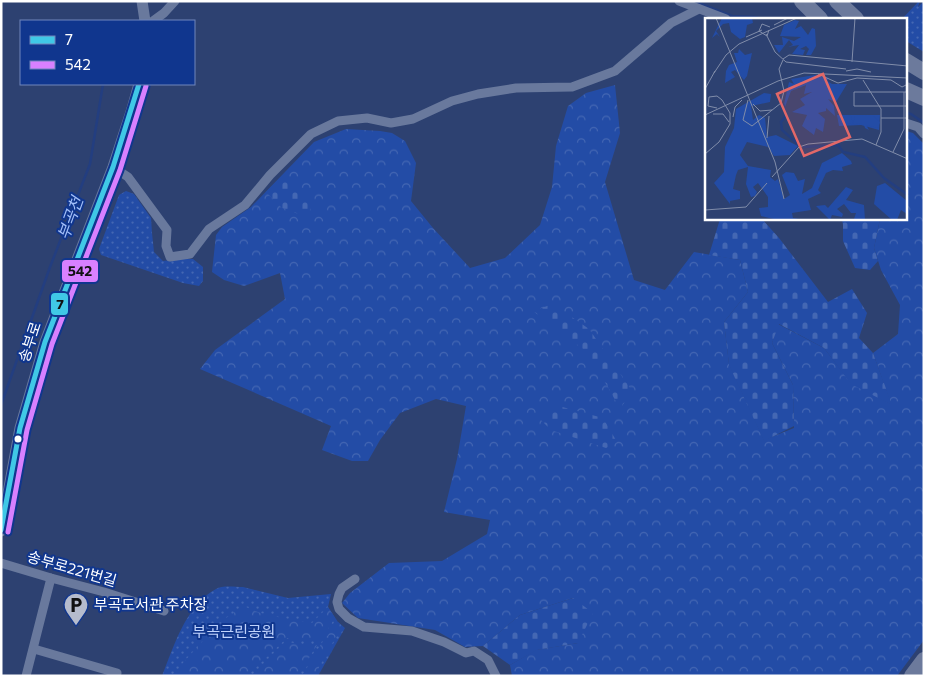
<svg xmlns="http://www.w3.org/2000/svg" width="925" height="677" font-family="Commissioner,'Noto Sans KR',sans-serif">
<defs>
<pattern id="grass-dots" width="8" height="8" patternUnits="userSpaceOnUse" patternTransform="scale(1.25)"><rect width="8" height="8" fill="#234ca6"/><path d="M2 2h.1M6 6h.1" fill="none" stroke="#4467b3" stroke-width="1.8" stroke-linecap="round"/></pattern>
<pattern id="forest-crowns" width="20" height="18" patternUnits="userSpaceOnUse" patternTransform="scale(1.25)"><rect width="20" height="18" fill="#234ca6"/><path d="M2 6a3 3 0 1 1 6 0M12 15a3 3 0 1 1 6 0" fill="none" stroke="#4467b3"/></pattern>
<pattern id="cemetery-stones" width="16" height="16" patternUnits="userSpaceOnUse" patternTransform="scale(1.25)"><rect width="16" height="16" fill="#234ca6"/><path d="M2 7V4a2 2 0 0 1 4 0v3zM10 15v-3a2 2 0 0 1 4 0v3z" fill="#4467b3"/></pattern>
</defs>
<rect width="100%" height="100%" fill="#2d4171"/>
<g fill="url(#grass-dots)">
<polygon points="919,1 920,1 918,7 924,1 924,52 906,41 906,19 902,19"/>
<polygon points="126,191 134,194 151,218 152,233 154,252 163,261 178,259 193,259 203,267 203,281 199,286 183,283 101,255 99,249 119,195"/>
<path d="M243,587l45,11 43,-4 -3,13 10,15 7,6 -27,48h-156c12,-30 24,-71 54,-87 6,-4 19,-2 27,-2z"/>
</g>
<g fill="url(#forest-crowns)">
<polygon points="615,85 620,133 605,182 634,280 665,290 694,252 740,260 748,292 724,322 729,364 764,440 794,428 793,385 772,343 778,324 824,348 851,383 891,404 873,353 898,334 900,305 881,270 874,248 880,219 906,219 906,131 913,133 924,144 924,640 897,676 512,676 510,665 536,650 578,643 573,598 520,615 483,646 465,647 435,630 358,618 342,603 350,593 389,563 442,561 487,534 490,520 444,512 457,459 466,406 436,399 400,413 380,440 368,461 352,461 322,450 331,426 200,369 215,350 285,299 280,273 244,286 224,280 212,272 216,235 222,227 251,207 314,142 346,129 380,131 392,133 405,141 416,163 411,201 433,228 470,268 505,258 540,225 552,187 556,146 568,106 586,93"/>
<path d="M246,607c19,10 45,12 66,16l16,-16 7,11 -14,22 -9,1 -25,-3 -40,38h-71l5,-11 39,-43 15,-10z"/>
<polygon points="338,622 342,626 314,676 302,676 321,644"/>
<polygon points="288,642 311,646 317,645 303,668 297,676 252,676"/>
</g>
<g fill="url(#cemetery-stones)">
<polygon points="283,175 314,201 307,217 282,208 266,192"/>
<polygon points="720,219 762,219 779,238 828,302 852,289 867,313 859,338 873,353 892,405 851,384 824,348 779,324 772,343 793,385 794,426 764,441 729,365 724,322 748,292 740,260 709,255"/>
<polygon points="842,219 880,219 874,248 878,261 870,270 855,268 843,241 843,225"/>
<polygon points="553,304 589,329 632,391 620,409 608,387 583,349 533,311"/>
<polygon points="555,405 603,418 617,442 606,448 551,430 539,418"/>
<polygon points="573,598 593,613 578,643 537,650 510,665 483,646 520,615"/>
</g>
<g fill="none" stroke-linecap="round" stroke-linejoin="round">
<g stroke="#233e80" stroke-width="2.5">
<polyline points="694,1 732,16 754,17 762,19"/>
<polyline points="906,113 911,114 924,123"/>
<polyline points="1,405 50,267 90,164 103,84"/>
</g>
<g stroke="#69799d" stroke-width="9">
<polyline points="679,1 726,19"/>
<polyline points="153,21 164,13 175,1"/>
<polyline points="906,123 918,127 924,134"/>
<polyline points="113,167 128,177 167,230 166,246 170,257 190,254 209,229 245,205 270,175 311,134 338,121 367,118 391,123 413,119 452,101 478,94 516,88 572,87 615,71 671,23 699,9"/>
<polyline points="1,563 51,578 104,592 164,611"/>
<polyline points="355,579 342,588 339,594 337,602 339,609 348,618 364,627 412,631 444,642 466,653 474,651 488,660 496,676"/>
<polyline points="34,649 117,673 116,676"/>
<polyline points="26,676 51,578"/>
</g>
<g stroke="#69799d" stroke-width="11">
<polyline points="142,1 145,21"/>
<polyline points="1,531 20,428 45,342 113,167 132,109 139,84"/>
</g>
<g stroke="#6c7a9c" stroke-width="16">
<polyline points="802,1 820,19"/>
<polyline points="837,1 856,19"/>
<polyline points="906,61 924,72"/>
<polyline points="906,90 924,98"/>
<polyline points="912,676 924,660"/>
</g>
<defs>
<polyline id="bus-1" points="1,530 20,428 45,342 113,167 139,84"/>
<polyline id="bus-2" points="8,532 27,430 52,344 120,170 146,86"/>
</defs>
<use href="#bus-1" stroke="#10368e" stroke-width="9"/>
<use href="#bus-2" stroke="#10368e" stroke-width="9"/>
<use href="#bus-1" stroke="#40c8e6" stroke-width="5"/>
<use href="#bus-2" stroke="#d880ff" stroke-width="5"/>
</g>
<defs>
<symbol id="parking-pin" viewBox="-11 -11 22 30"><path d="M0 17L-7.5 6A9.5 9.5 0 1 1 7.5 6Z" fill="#b6bccd" stroke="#10368e"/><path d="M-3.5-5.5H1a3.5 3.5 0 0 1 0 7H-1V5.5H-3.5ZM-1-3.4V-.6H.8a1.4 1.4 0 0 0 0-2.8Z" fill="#111"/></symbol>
</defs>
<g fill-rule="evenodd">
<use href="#parking-pin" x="62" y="591" width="28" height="38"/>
</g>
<circle fill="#fff" stroke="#10368e" stroke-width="2" cx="18" cy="439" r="4.5"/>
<g text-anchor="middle" stroke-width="4" stroke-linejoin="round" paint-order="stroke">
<g font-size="15" fill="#fff" stroke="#10368e">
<text transform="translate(30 342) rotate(-72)" y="5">송부로</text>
<text transform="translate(72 569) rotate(16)" y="5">송부로221번길</text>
</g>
<g font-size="15" fill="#fff" stroke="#10368e" text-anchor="start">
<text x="94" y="610">부곡도서관 주차장</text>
</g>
<g font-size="15" fill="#c0d3fd" stroke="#10368e">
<text x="234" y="637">부곡근린공원</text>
</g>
<g font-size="16" font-style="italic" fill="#a4c0fa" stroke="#10368e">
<text transform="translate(70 218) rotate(-70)" y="6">부곡천</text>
</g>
</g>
<g transform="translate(705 18)">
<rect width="202" height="202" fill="#2d4171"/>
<path d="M132,97h43l-1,15 -18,-5 -22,1z" fill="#234ca6"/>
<path d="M17,0h30l1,5 -6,2 -2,12 -5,2 -9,-7 -2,-9 -6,1 -7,7 4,6 -3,-3 -5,4zM90,2l4,1 -4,8 6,-3 7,9 4,-7 3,1 1,17 -5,9h-5l3,-6 -3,-3 -6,3 5,1 -2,5 -11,-1 7,-9 -11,2 5,-2 -4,-5 -10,13 -5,-8h9l-1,-8 12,4 7,-4 -21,-1 4,-11zM34,31l6,6 7,-2 -5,23 -3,4 -9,-10 -4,2 4,5 -10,6 1,-12 3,-6 8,-3 -3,-9h4zM110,57l14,3 -2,3 5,3h15l-11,18 -8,-3 6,7 1,10 -9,-8v3l-8,2 7,6 -2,13 -7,-4 -2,7 -12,-9 5,-11 -15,-3 13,-7 -5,-6 12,-7 -8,2 2,-9 -15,6 -6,16 -1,-3 5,-22 5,2 -3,-5zM59,75l7,1 -1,8 -19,4 2,14 6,-5 6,3 2,19 9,-2 22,11 -8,9 -16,1 -6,-9 -21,-5 -7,13 8,11 23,4 -1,7 5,4 3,-2 6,20 6,-4 -8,-20 4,-3 8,1 4,8 7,-2 -3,15 10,-6 10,-25 20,-10 9,8 1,3 -10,3 1,4 -10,-1 -7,3 -8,17 3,3 -13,6 3,11 -19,3 1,5 12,2h-27l-17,-4 -2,-8 9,-1v-10l-10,-14 -5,4 4,5 -2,4 -4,1 -5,-13 2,-17 -10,3 -2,5 -3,14 7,2v8l-10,2v3l-16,-21 10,-11 1,-25 9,-19 2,-19zM132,97l14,1 2,8 2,-8 17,-1 8,7 -2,6 -12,-3 3,5 -4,-2 -2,-6 1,3 -4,-2 -4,1 6,1 -22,-2zM180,165l22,18v13l-6,-4 -4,10h-5l-18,-16 3,-18zM141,169l7,3 -7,10 18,5 1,15 -11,-1 2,-6h-5l-7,-9 -7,5 6,5 -1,3 -10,-2 -2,5 -14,-14 9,-1 3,3z" fill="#234ca6"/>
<path fill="none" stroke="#233e80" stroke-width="2.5" d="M78,86l3,12 -5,6 1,8 17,15M98,129l35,-2 5,7 22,5 19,21 24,17"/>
<path fill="none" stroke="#818daa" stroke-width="1" d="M11,0l59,144 9,37M69,7l14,-7M64,12l-2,6 -8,-5 3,-7 8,3M61,16l9,18 11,10 60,7M41,19l16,-7M78,41l6,-4 119,11M147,44l3,-44M141,53l11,-2 14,3M9,55l12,-18 13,-11 58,-26M113,56l20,9 19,-5 34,2 11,7 6,-3M158,62l18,29v23l-5,13M0,71l10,-18M203,74h-54v14h54M43,82l-5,20 9,6 29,-23 3,-12 -5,-22 4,-9M48,86l7,7 12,-1M8,96h10l6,8M0,97l73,-34 26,-8 104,5M28,99l2,-10 7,-7M176,100h27M62,120l2,-22M188,134l11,-23v-37M0,136l14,-12 11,-18v-11l-8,-13 -5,-4 -8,1 -1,9 9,2M67,159l27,-30 9,-3 54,-5 46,20M0,192l41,-3 21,-24"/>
<path fill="#e26868" fill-opacity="0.15" stroke="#e26868" stroke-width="2.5" d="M118,56l27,63 -46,19 -27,-62z"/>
<rect width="202" height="202" fill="none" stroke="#fff" stroke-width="2.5"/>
</g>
<g stroke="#10368e" stroke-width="2">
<rect x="61" y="259" width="38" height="24" rx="5" fill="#d880ff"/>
<rect x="50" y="292" width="19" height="24" rx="5" fill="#40c8e6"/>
</g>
<g font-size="14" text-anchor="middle" font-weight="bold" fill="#111">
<text x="80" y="276">542</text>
<text x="60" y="309">7</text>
</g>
<rect width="925" height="677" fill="none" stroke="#ffffff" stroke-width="5"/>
<rect x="20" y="20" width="175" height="65" fill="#10368e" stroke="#7086bb"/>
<rect x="30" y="36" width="25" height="8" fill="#40c8e6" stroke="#7086bb"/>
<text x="65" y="45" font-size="15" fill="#ffffff">7</text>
<rect x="30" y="61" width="25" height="8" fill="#d880ff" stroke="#7086bb"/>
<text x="65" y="70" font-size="15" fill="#ffffff">542</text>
</svg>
